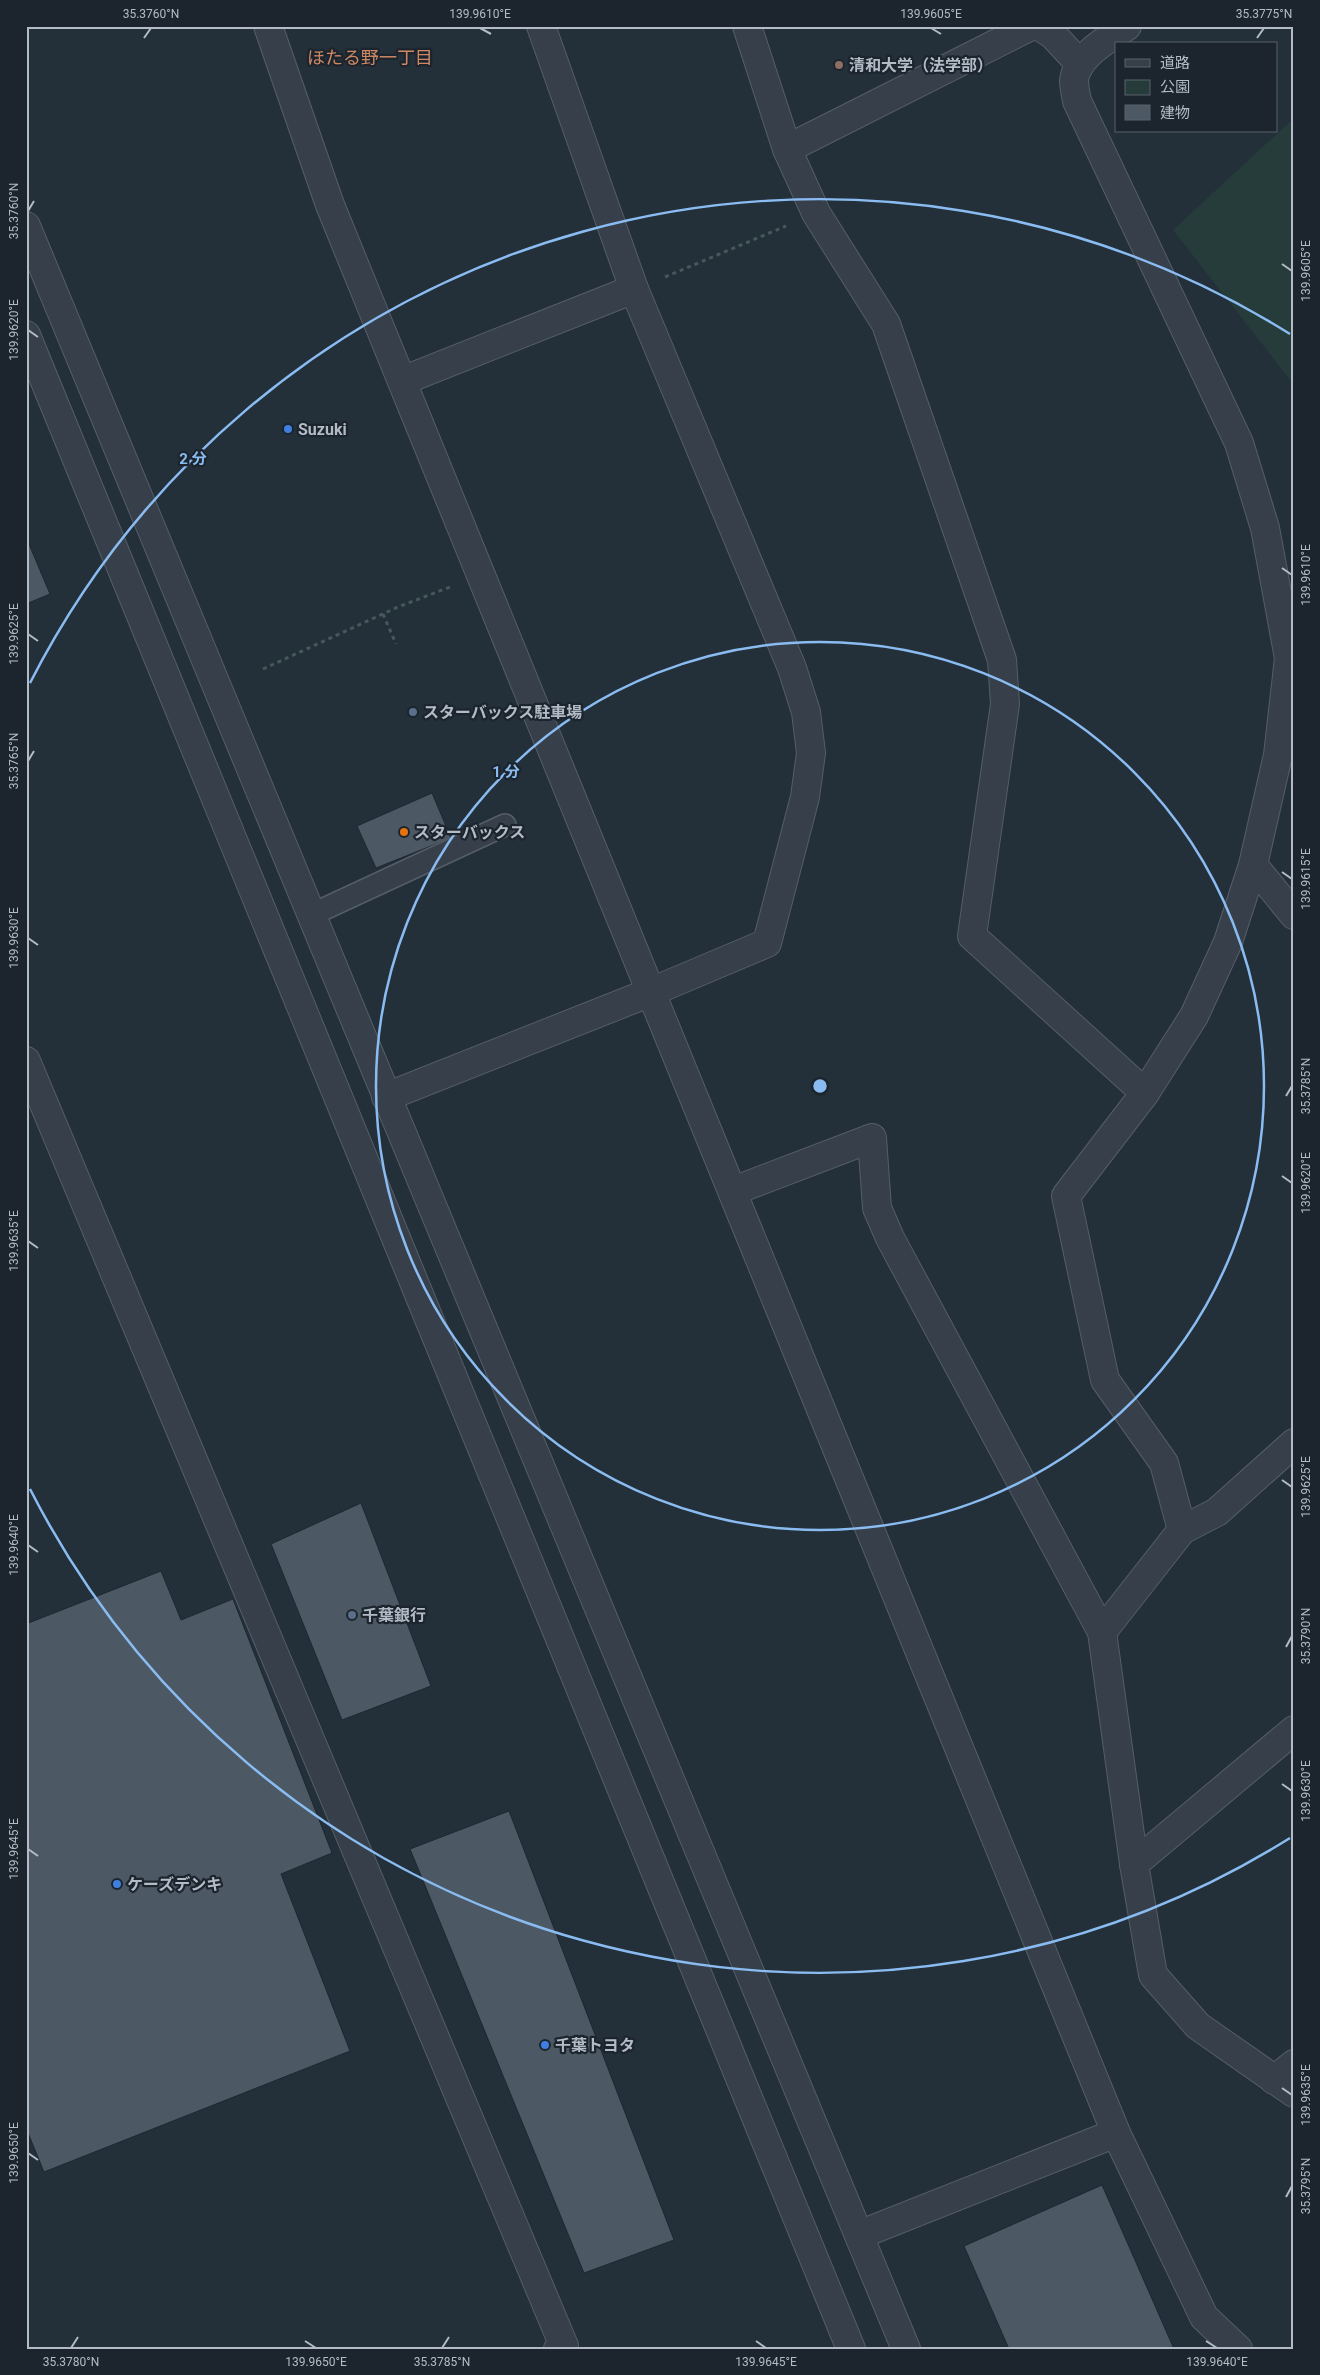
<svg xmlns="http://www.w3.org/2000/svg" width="1320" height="2375" font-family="Roboto,'Noto Sans JP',sans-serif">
<rect width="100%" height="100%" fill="#232f39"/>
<polygon fill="#263c3b" points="1294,118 1294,385 1173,230"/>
<g fill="#4c5965" stroke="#1e2731">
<polygon points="26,537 50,594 26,604"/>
<polygon points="432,793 451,838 376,868 357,826"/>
<polygon points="361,1503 431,1686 342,1720 271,1544"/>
<polygon points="161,1571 181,1620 233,1599 332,1853 281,1874 350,2051 44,2172 26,2128 26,1624"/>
<polygon points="509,1811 674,2240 584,2273 410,1849"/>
<polygon points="1102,2185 1174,2349 1009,2349 964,2246"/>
</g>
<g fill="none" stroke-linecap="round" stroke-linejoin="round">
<defs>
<polyline id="service" points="311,915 505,825"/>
<g id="minor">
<polyline points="268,26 330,205 1116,2133 1204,2317 1238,2349"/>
<polyline points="747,26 787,149 816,213 886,324 1002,660 1005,704 972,936 1145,1093"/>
<polyline points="1039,26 1053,35 1080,64"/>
<path d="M1127,26c-19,13 -51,30 -53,55 0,6 2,14 3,20l162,342 26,85 24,130 -11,97 -25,110 -25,77 -34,74 -49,77 -79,103 39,184 59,83 18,67"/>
<polyline points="787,149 1031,26"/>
<polyline points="402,381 634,289"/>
<polyline points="1253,865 1294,915"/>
<polyline points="26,1061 564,2346 558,2349"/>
<polyline points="386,1097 651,992 767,943 805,797 811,753 806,712 792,668 634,289 541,26"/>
<polyline points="733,1191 872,1138 877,1208 890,1238 1102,1632 1134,1864 1153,1975 1198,2026 1294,2093"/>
<polyline points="1102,1632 1182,1530 1217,1512 1294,1443"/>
<polyline points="1134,1864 1294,1730"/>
<polyline points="1274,2080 1294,2064"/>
<polyline points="859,2235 1116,2133"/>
</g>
<g id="tertiary">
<polyline points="26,226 906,2349"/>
<polyline points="26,335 851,2349"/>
</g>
</defs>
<use href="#service" stroke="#555e68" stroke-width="24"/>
<use href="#minor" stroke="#555e68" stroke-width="30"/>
<use href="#tertiary" stroke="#555e68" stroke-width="30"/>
<g stroke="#455959" stroke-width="3" stroke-dasharray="4 4" stroke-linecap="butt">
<polyline points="665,277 786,226"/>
<polyline points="383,614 396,644"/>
<polyline points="263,669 398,607 450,587"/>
</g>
<use href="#service" stroke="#37404a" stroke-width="21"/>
<use href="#minor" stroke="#37404a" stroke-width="28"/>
<use href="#tertiary" stroke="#37404a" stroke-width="28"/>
</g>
<path fill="none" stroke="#b2bbc6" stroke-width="2" d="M480,28l11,6M931,28l10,6M144,38l7,-10M1257,38l7,-10M28,211l6,-10M1282,264l10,7M28,330l10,7M1282,568l10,7M28,634l10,7M28,761l6,-10M1282,872l10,7M28,938l10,7M1286,1096l6,-10M1282,1176l10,7M28,1241l10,7M1282,1480l10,7M28,1545l10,7M1286,1647l6,-11M1282,1784l10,7M28,1849l10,7M1282,2088l10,7M28,2153l10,7M1286,2197l6,-11M305,2341l11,7M756,2341l10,7M1206,2341l11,7M71,2348l7,-11M442,2348l7,-11"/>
<g fill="none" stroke="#8abcf2" stroke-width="2.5">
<circle cx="820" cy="1086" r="444"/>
<path d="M1290 1838A887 887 0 0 1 30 1489M30 683A887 887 0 0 1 1290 334"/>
</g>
<circle fill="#8d6e63" stroke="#1c252e" stroke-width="2" cx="839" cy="65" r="5"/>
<g fill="#3f7fe0" stroke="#1c252e" stroke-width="2">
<circle cx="288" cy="429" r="5"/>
<circle cx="117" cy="1884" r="5"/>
<circle cx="545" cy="2045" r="5"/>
</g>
<g fill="#5c6f8a" stroke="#1c252e" stroke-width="2">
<circle cx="413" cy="712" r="5"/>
<circle cx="352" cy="1615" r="5"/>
</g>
<circle fill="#e8710a" stroke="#1c252e" stroke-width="2" cx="404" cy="832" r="5"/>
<g text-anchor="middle" stroke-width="4.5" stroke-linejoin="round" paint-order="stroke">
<g font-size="16" font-weight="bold" fill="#b2bbc6" stroke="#1c252e" text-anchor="start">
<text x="849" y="71">清和大学（法学部）</text>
<text x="298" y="435">Suzuki</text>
<text x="423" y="718">スターバックス駐車場</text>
<text x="414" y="838">スターバックス</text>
<text x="362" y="1621">千葉銀行</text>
<text x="127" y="1890">ケーズデンキ</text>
<text x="555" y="2051">千葉トヨタ</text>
</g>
<g font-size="18" fill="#ce8964" stroke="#1c252e">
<text x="370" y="64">ほたる野一丁目</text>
</g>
</g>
<circle cx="820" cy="1086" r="8" fill="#8abcf2" stroke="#1c252e" stroke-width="2.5"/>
<g font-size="15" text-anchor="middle" font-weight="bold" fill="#8abcf2" stroke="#1c252e" stroke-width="4.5" stroke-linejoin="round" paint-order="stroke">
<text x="193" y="464">2 分</text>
<text x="506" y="777">1 分</text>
</g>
<rect width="1320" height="2375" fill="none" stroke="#1c252e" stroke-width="55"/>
<rect x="1115" y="42" width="162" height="90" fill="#1c252e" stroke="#58616b"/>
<rect x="1125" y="59" width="25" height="8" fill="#37404a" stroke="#58616b"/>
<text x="1160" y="68" font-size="15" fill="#b2bbc6">道路</text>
<rect x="1125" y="80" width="25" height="15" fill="#263c3b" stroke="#58616b"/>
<text x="1160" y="92" font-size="15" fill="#b2bbc6">公園</text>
<rect x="1125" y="105" width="25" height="15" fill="#4c5965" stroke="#58616b"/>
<text x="1160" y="118" font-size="15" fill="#b2bbc6">建物</text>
<rect x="28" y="28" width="1264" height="2320" fill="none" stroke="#b2bbc6" stroke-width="2"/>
<g font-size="12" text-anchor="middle" fill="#b2bbc6">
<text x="151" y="18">35.3760°N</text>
<text x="480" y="18">139.9610°E</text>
<text x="931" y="18">139.9605°E</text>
<text x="1264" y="18">35.3775°N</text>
<text transform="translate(14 211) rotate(-90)" y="4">35.3760°N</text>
<text transform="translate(1306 271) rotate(-90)" y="4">139.9605°E</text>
<text transform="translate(14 330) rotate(-90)" y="4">139.9620°E</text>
<text transform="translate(1306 575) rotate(-90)" y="4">139.9610°E</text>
<text transform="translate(14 634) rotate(-90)" y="4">139.9625°E</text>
<text transform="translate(14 761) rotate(-90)" y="4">35.3765°N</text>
<text transform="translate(1306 879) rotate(-90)" y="4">139.9615°E</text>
<text transform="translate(14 938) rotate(-90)" y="4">139.9630°E</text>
<text transform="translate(1306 1086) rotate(-90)" y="4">35.3785°N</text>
<text transform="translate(1306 1183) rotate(-90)" y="4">139.9620°E</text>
<text transform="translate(14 1241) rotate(-90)" y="4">139.9635°E</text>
<text transform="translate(1306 1487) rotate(-90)" y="4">139.9625°E</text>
<text transform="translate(14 1545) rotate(-90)" y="4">139.9640°E</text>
<text transform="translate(1306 1636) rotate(-90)" y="4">35.3790°N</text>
<text transform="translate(1306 1791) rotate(-90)" y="4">139.9630°E</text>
<text transform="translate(14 1849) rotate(-90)" y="4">139.9645°E</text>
<text transform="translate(1306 2095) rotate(-90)" y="4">139.9635°E</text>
<text transform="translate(14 2153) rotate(-90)" y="4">139.9650°E</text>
<text transform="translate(1306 2186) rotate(-90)" y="4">35.3795°N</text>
<text x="71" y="2366">35.3780°N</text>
<text x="316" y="2366">139.9650°E</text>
<text x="442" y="2366">35.3785°N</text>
<text x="766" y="2366">139.9645°E</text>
<text x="1217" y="2366">139.9640°E</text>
</g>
</svg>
